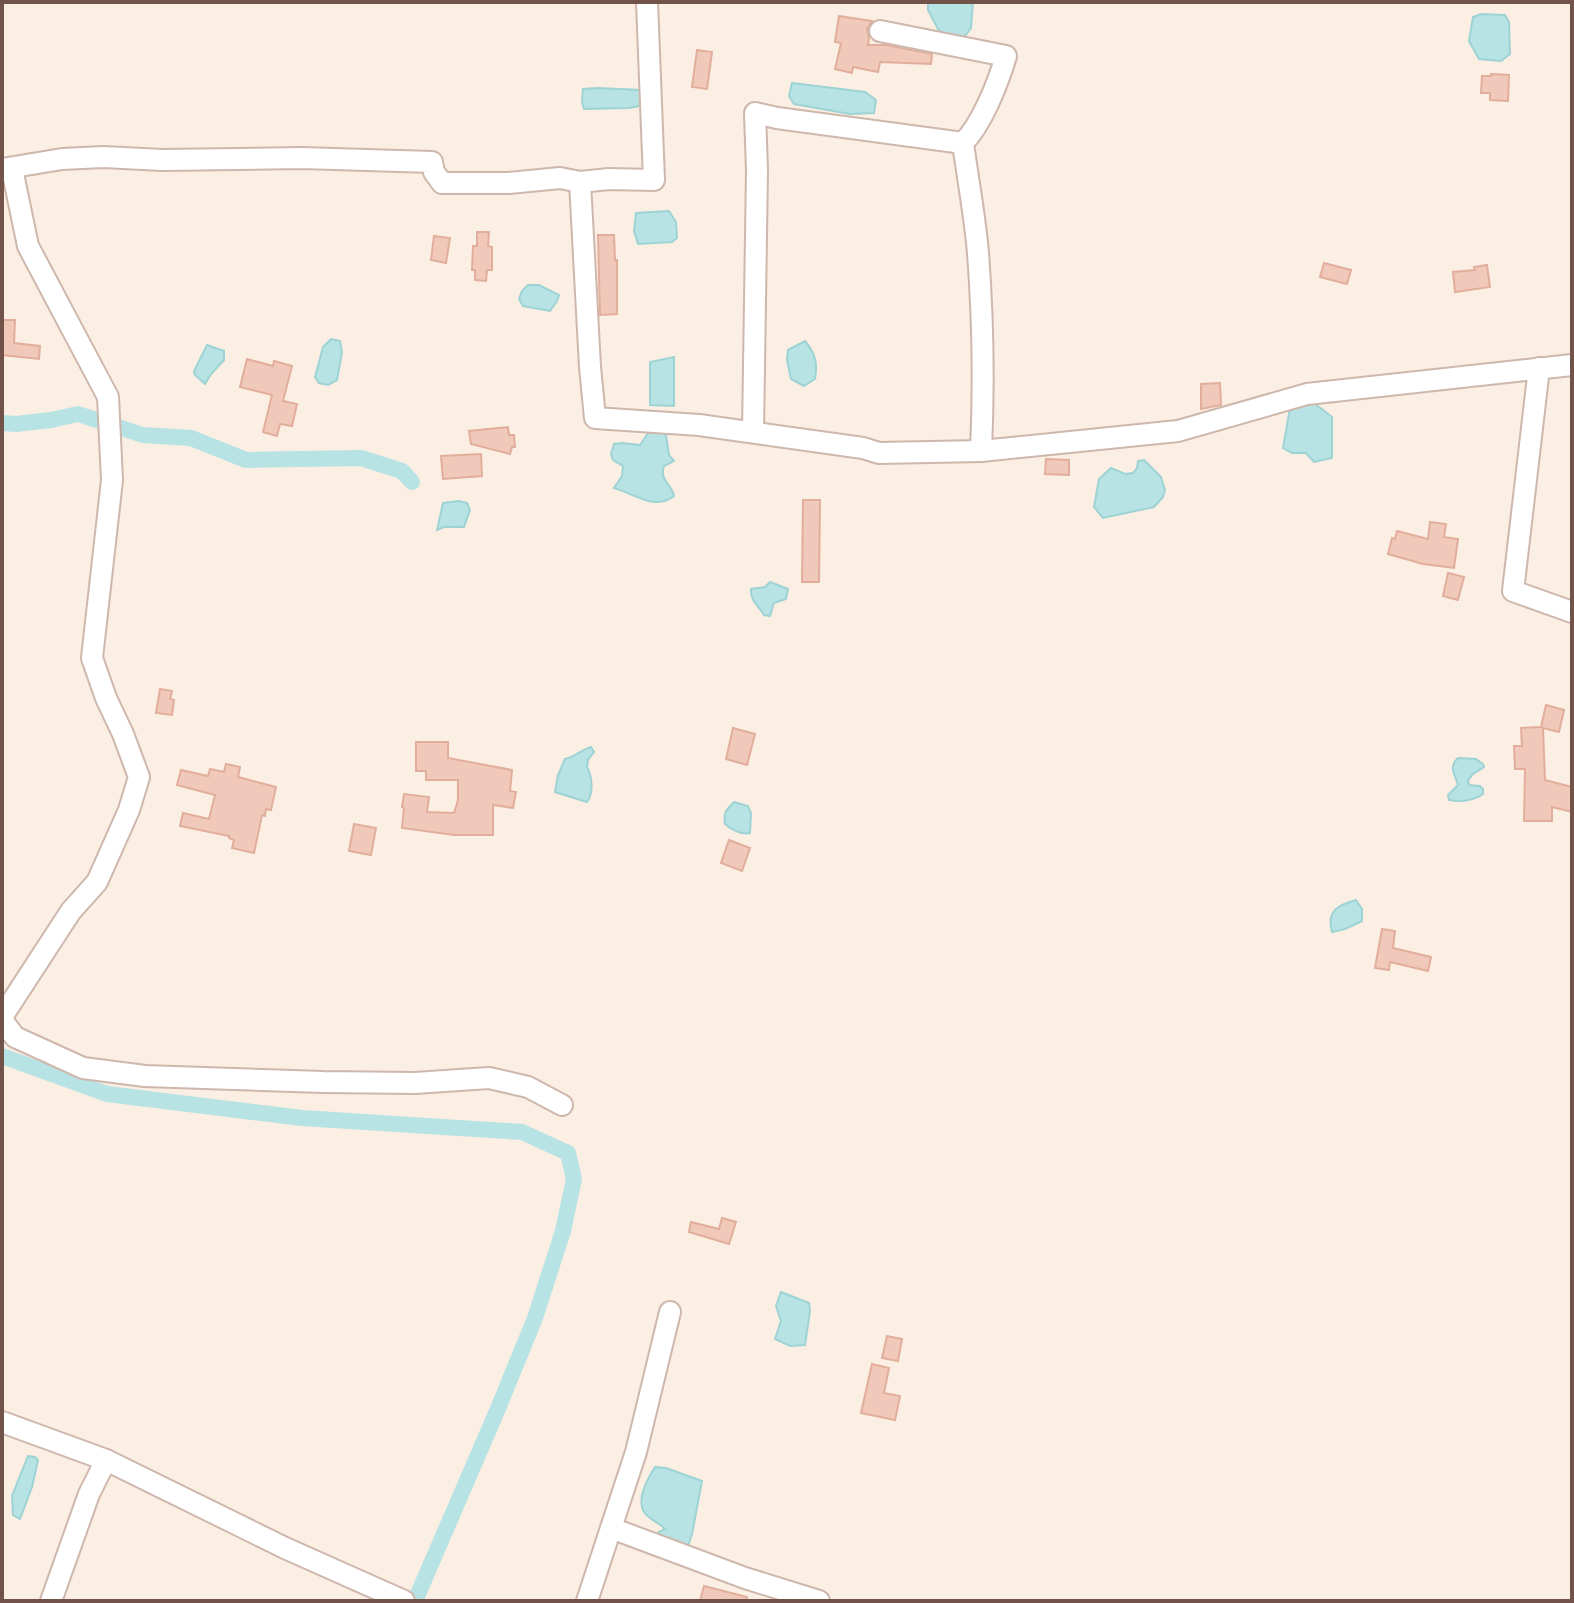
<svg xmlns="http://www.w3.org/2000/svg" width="1574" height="1603" font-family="Helvetica,sans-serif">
<rect width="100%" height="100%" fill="#fbeee2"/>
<g fill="#b7e3e4" stroke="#9ed3d5" stroke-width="2">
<polygon points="928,2 973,2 971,28 965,36 957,38 939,31 928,10"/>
<polygon points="1481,14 1505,15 1509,22 1510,54 1501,61 1479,59 1469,41 1473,17"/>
<polygon points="792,83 865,92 876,100 874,113 850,114 794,104 789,96"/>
<polygon points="598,88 640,90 641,102 639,106 629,108 584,109 582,102 583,89"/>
<polygon points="669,211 676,222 677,238 672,242 638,244 634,231 636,213"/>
<polygon points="528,285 539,285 559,295 557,301 550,311 523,306 519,299 522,291"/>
<polygon points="331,339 340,341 342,352 337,380 328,385 319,383 315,377 323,347"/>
<path d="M805,341c10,12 13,22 10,38l-11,7 -13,-7 -4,-19 1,-10z"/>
<polygon points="207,345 224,351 224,360 211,374 205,384 195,375 194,371"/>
<polygon points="674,357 674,406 650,405 650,362"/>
<polygon points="1300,403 1315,404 1332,417 1332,458 1314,462 1306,453 1292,453 1283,448 1290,408"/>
<path d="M651,429l8,1 7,5 3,20 5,6 -10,5c-5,15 8,18 10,30 -19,15 -39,-2 -60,-8l8,-12 1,-10 -10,-6 -2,-6 3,-10 8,-1 18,2z"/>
<polygon points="1144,460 1161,477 1165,490 1163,497 1154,507 1103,518 1094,507 1099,479 1111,468 1125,474 1133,473 1137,468 1138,461"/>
<polygon points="459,501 467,503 470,510 464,527 444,527 437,530 443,503"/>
<path d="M770,582l18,7 -2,10 -12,4 -4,13 -6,-1c-5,-9 -14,-14 -13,-26l14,-2z"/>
<path d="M591,747l3,5 -6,8 -1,7c5,9 7,26 0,35l-32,-10 3,-17 7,-16c10,-2 16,-9 26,-12z"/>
<path d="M1458,758l18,1 7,5 1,3 -11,7 -5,6 1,5 11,1 3,3v5c-10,7 -22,8 -34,6l-1,-5 10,-10c-3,-11 -10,-18 0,-27z"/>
<path d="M734,802l14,4 3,7 -1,20c-10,2 -18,-3 -25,-9 -2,-11 1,-14 9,-22z"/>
<path d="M1356,900l6,9v12l-17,8 -13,3c-6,-21 6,-27 24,-32z"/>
<polygon points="781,1292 809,1303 810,1311 805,1345 790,1346 775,1339 781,1321 776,1306"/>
<polygon points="28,1456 35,1457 38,1460 32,1487 20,1519 13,1515 12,1496"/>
<path d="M655,1467l11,1 36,13 -10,53 -4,12 -5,2 -33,-11 15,-8c-6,-7 -16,-9 -21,-17 -8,-13 4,-34 11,-45z"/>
</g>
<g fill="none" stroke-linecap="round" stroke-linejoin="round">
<g stroke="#b7e3e4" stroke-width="16">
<polyline points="2,423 16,424 51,420 78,414 143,435 191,438 246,460 361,458 402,471 412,482"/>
<polyline points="2,1056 107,1094 302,1118 522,1132 568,1153 574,1179 563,1231 535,1318 497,1411 415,1601"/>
</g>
</g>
<g fill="#f0c9bb" stroke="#e2ae9c" stroke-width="2">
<polygon points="839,16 872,21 867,29 869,38 868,45 886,45 932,54 931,64 880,62 878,72 853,67 852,73 835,69 841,43 835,42"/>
<polygon points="697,50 712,52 707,89 692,87"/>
<polygon points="1491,74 1509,75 1508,101 1490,100 1490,93 1481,93 1482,76 1491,76"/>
<polygon points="477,232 489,232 488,246 492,247 492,270 487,270 486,281 475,280 475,270 472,270 473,246 477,246"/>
<polygon points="598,235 614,235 615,260 617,260 617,314 600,315"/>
<polygon points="434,236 450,238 446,263 431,260"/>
<polygon points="1324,263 1351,270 1347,284 1320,277"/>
<polygon points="1487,265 1490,287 1455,292 1453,272 1475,270 1474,267"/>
<polygon points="2,320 15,320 14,343 40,346 39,359 2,355"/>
<polygon points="247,359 273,366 274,361 292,366 283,401 297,404 292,426 280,424 277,436 263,432 272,395 240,387"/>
<polygon points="1220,383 1221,405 1201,409 1201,384"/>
<polygon points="508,427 509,435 514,435 515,447 512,447 510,454 471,444 469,431"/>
<polygon points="481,454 482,476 443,479 441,456"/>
<polygon points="1046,459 1069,460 1069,475 1045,474"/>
<polygon points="803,500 820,500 819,582 802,582"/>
<polygon points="1430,522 1446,524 1444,537 1458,539 1454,568 1423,564 1388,554 1392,538 1395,539 1397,531 1428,539"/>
<polygon points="1448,573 1464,577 1458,600 1443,596"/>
<polygon points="160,689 172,691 170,699 174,700 172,715 156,713"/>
<polygon points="1546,705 1564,710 1559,732 1543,728 1545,780 1572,787 1572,812 1552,807 1552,821 1524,821 1525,769 1515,769 1514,746 1522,746 1521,728 1541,727"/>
<polygon points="733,728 755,734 747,765 726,759"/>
<polygon points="416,742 448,742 448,758 512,770 510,791 516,792 513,808 493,805 493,835 454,835 402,828 404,808 402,807 404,794 429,797 427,812 454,813 458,800 458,780 426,780 426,771 416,771"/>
<polygon points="226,764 240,767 238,777 276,787 271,810 266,809 265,816 262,815 254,853 232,848 234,840 229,838 229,836 180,826 183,813 209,819 215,795 177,785 181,770 208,776 210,769 224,772"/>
<polygon points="354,824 376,828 371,855 349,851"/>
<polygon points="729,840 750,848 742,871 721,863"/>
<polygon points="1382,929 1395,931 1393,948 1431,957 1428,971 1390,962 1389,970 1375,968"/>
<polygon points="722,1218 736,1222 729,1244 689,1232 691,1222 719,1229"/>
<polygon points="887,1336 902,1339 898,1361 882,1358"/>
<polygon points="872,1364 889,1368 884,1393 900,1396 895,1420 861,1413"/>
<polygon points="704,1586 747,1597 747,1601 700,1601"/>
</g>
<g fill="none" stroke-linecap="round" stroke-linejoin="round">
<defs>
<g id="minor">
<path d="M880,31l126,25c-8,27 -24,68 -43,87"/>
<path d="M963,143c5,37 12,74 15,110 5,66 6,132 3,198l197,-20 129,-37 265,-29"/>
<polyline points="2,169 62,159 103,157 163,160 302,158 432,162 434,172 442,183 509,183 560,178 580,182 609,179 654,180 647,2"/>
<polyline points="580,182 590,367 595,418 699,425 863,448 879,453 981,451"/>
<polyline points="1539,368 1513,591 1572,612"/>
<polyline points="753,432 757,170 755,113 777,118 963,143"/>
<polyline points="2,1017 71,911 97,882 129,810 139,777 123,734 106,698 92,658 112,480 108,397 28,246 12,169"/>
<polyline points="2,1020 15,1037 83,1068 145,1076 323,1082 415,1083 489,1078 528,1087 562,1105"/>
<polyline points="2,1422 106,1460 285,1548 404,1601"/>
<polyline points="611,1528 636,1452 670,1312"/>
<polyline points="51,1601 89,1494 106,1460"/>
<polyline points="587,1601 611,1528 745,1578 819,1601"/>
</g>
</defs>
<use href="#minor" stroke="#ceb7ac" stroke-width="24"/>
<use href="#minor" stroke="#fff" stroke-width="20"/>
</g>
<rect width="1574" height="1603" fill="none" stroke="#725349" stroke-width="8"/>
</svg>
